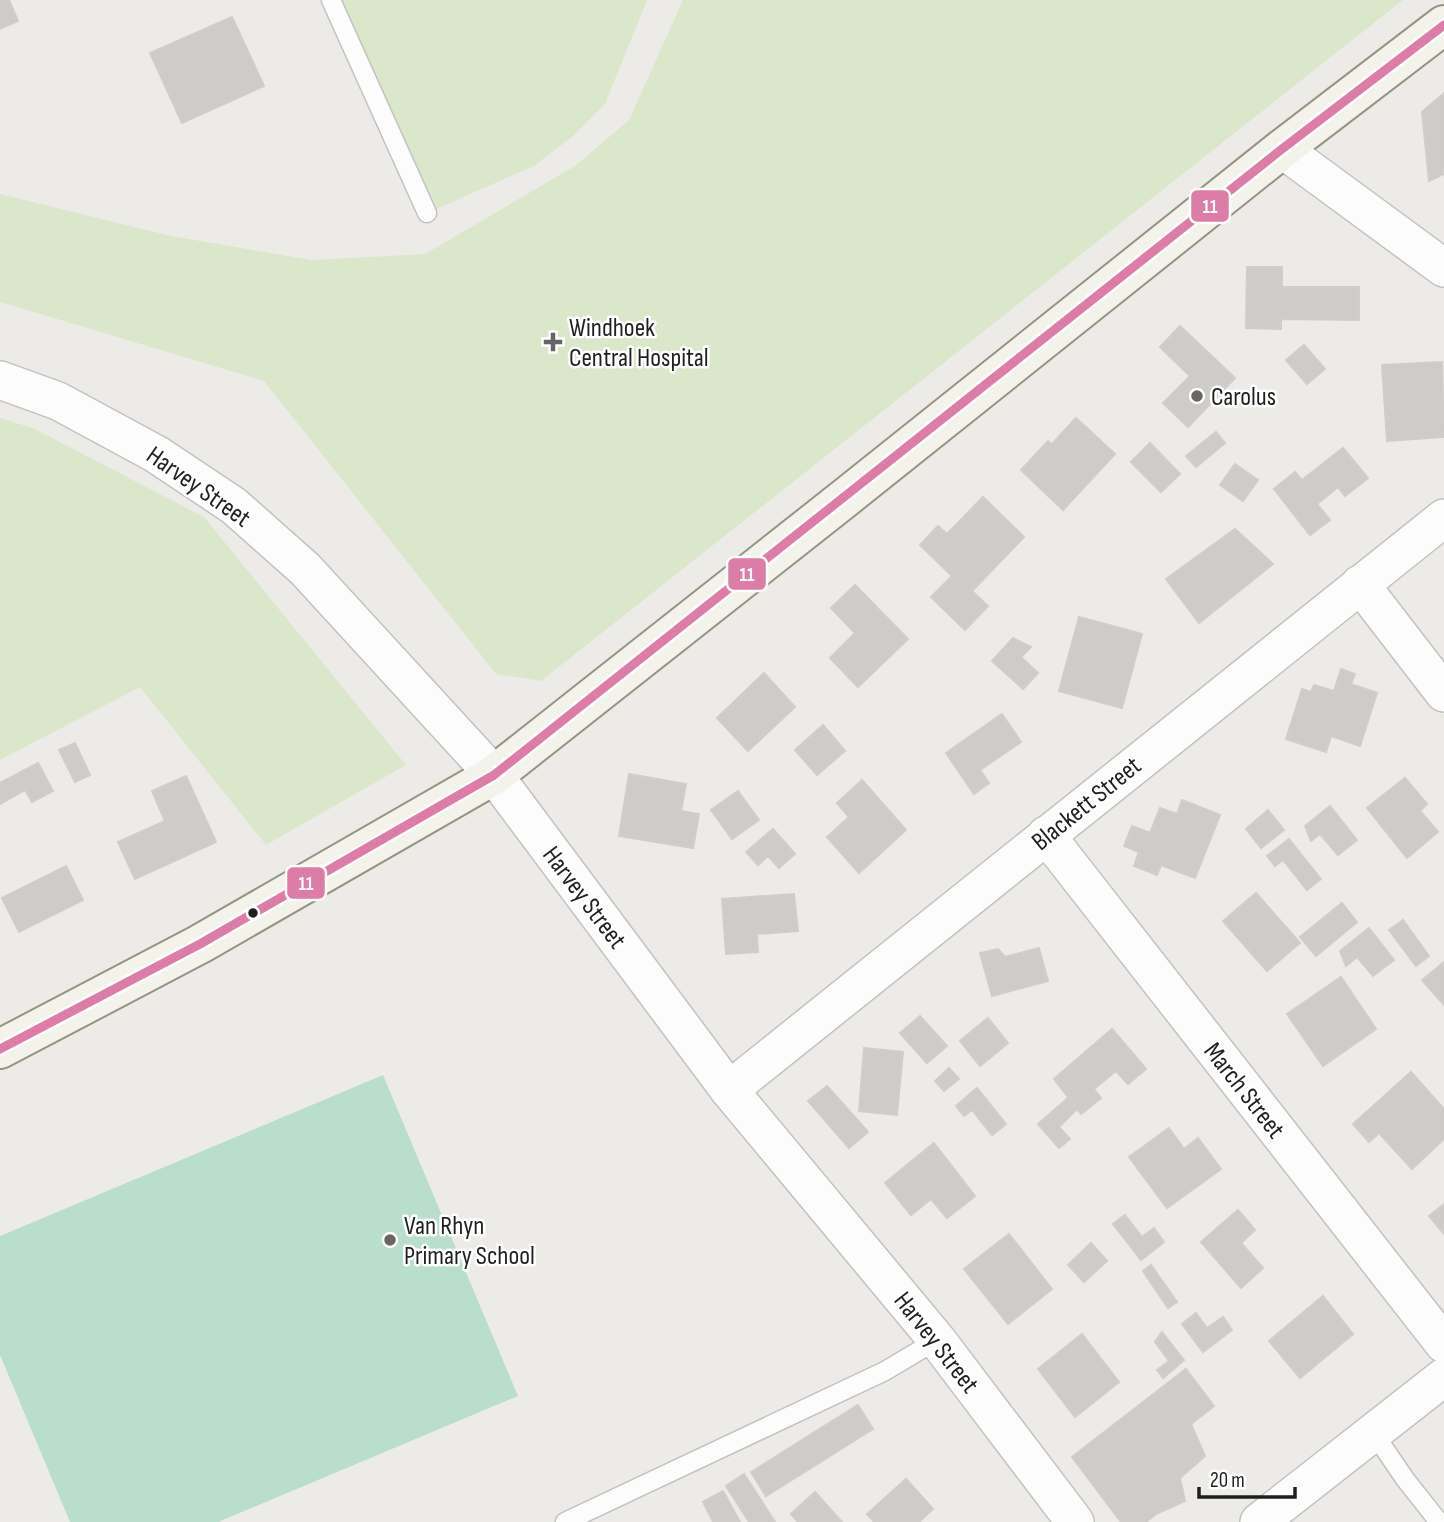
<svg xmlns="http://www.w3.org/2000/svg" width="1444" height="1522" font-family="'Sofia Sans Condensed',sans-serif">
<rect width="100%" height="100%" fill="#edebe8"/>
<g fill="#dbe7ca">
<polygon points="331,0 647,0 605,104 573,136 534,166 427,213"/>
<polygon points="683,0 1403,0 541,681 496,674 264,381 0,302 0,194 171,236 312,260 425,254 575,166 629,120"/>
<polygon points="0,418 33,428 204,517 406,765 266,845 140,687 0,760"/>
</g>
<polygon fill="#b9dfcc" points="383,1075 518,1396 218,1522 70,1522 0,1355 0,1236"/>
<g fill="#ceccc9" stroke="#d0cdca" stroke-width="2">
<polygon points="0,0 9,0 18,21 0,29"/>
<polygon points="232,17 264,86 182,123 150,53"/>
<polygon points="1444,93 1444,174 1429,181 1422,112"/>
<polygon points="1247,267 1282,267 1282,287 1359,287 1359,320 1281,319 1281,329 1246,328"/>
<polygon points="1180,326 1235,378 1188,427 1163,403 1190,376 1160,347"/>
<polygon points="1304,345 1325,369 1307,384 1286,360"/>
<polygon points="1442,362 1444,437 1387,441 1382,365"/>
<polygon points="1076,418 1115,454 1063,510 1021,470 1048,441 1052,444"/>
<polygon points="1216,432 1225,443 1196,467 1186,456"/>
<polygon points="1150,443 1180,474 1161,492 1131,462"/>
<polygon points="1343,448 1368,478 1345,496 1338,487 1317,504 1330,520 1310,535 1274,489 1295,472 1302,480"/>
<polygon points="1235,464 1258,480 1243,501 1220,485"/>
<polygon points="983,497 1024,537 972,591 988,606 965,630 931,597 952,576 920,545 938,526 947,534"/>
<polygon points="1235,529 1273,564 1199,623 1166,579"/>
<polygon points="855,585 908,639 858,687 830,658 855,633 831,608"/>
<polygon points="1079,617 1142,634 1122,708 1059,691"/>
<polygon points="1013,638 1031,647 1021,657 1038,673 1023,689 992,661"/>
<polygon points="1341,669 1355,674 1351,684 1377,693 1360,746 1331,736 1326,752 1286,739 1302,689 1311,692 1314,685 1334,691"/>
<polygon points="764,673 795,707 748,751 717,718"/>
<polygon points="1002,714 1021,742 980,770 989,783 974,794 946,753"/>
<polygon points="823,725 845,751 817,775 795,750"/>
<polygon points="75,743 90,775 75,782 59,750"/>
<polygon points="38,763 53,791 32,802 25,790 0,804 0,783"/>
<polygon points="629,774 686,784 681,811 699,814 693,848 619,836"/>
<polygon points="186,776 216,842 135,879 118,842 165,821 152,791"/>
<polygon points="1405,778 1427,804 1420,811 1438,832 1407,858 1367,808"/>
<polygon points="862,780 906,830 859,873 827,837 849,817 837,803"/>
<polygon points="738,791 759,820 732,839 711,810"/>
<polygon points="1182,800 1220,815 1195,878 1161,865 1157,875 1134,866 1139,852 1124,846 1132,826 1150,833 1160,808 1177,814"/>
<polygon points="1330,806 1357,840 1338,855 1320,834 1311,841 1305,826"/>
<polygon points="1268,810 1284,830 1261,848 1246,829"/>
<polygon points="773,829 795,854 779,868 768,856 758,865 746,852"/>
<polygon points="1289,839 1321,879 1307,890 1283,860 1275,866 1267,856"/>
<polygon points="66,866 83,900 19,932 2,898"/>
<polygon points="1256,893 1300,943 1267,971 1223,921"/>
<polygon points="794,894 798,931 757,934 758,952 726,954 722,899"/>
<polygon points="1342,903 1357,922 1316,956 1300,937"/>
<polygon points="1403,920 1429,956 1416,966 1389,930"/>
<polygon points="1369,928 1394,960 1373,976 1357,957 1346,966 1340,951"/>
<polygon points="1039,948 1048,981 992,996 980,953 998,949 1005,957"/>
<polygon points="1444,962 1444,1005 1422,980"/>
<polygon points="1341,977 1376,1029 1323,1066 1287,1014"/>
<polygon points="920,1016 947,1046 927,1063 900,1033"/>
<polygon points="988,1018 1008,1043 980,1066 960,1041"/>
<polygon points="1112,1029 1146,1069 1128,1084 1116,1071 1094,1089 1101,1098 1081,1114 1054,1079"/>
<polygon points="864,1048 903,1052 897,1115 859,1111"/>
<polygon points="949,1068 959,1079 944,1091 935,1081"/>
<polygon points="1411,1072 1444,1109 1444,1139 1412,1169 1379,1133 1369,1142 1353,1124"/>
<polygon points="827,1086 868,1132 849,1148 808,1101"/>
<polygon points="977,1088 1006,1124 992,1135 972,1110 964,1116 956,1106"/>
<polygon points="1068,1098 1077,1109 1059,1127 1070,1139 1059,1148 1038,1124"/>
<polygon points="1169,1128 1184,1149 1198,1138 1221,1169 1167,1208 1129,1157"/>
<polygon points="934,1143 975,1196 947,1218 931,1199 911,1215 885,1183"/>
<polygon points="1444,1204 1444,1234 1429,1216"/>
<polygon points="1238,1210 1255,1230 1241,1243 1263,1268 1241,1288 1201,1242"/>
<polygon points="1125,1215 1142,1237 1154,1228 1164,1242 1141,1260 1113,1224"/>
<polygon points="1009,1234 1052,1289 1008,1324 964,1269"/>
<polygon points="1091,1243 1107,1261 1084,1282 1068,1265"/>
<polygon points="1151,1265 1177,1302 1168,1308 1143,1271"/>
<polygon points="1323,1296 1353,1334 1300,1378 1269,1341"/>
<polygon points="1196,1313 1207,1328 1223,1317 1232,1330 1203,1352 1182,1324"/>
<polygon points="1162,1332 1184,1360 1163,1378 1157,1370 1169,1361 1155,1342"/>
<polygon points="1082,1334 1119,1382 1075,1417 1038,1369"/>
<polygon points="1186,1369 1214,1406 1191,1424 1205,1456 1180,1478 1185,1501 1156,1514 1146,1522 1121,1522 1072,1457"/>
<polygon points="858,1405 873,1429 766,1496 751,1472"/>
<polygon points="744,1474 775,1522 749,1522 726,1486"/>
<polygon points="906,1479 933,1509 919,1522 874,1522 867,1514"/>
<polygon points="723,1491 740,1522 713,1522 703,1502"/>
<polygon points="815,1492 842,1522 798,1522 791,1514"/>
</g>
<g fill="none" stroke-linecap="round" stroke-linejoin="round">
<defs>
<g id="lane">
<polyline points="331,0 427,213"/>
<polyline points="1373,1432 1405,1479 1439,1522"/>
<polyline points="565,1522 885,1371 937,1340"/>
</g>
<g id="street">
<polyline points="1282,149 1444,268"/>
<polyline points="0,380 58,401 156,454 234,506 305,569 494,775 729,1090 937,1340 1075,1522"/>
<polyline points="1360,584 1444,693"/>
<polyline points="1046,835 1444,1344"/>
<polyline points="729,1090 1444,518"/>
<polyline points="1259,1522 1444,1377"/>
</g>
<polyline id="secondary" points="0,1049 200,944 494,775 845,498 1282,149 1444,25"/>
</defs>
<use href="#lane" stroke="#c3c2c0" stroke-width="21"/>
<use href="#street" stroke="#c3c2c0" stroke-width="40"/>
<use href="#secondary" stroke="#949482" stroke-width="42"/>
<use href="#lane" stroke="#fcfcfc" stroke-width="18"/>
<use href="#street" stroke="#fcfcfc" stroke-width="37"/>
<use href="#secondary" stroke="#f3f3eb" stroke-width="38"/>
<defs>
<polyline id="bus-1" points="0,1049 200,944 494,775 1282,149 1444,25"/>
</defs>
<use href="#bus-1" stroke="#fff" stroke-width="14"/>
<use href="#bus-1" stroke="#dd7ca6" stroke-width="9"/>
</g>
<g fill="#676665" stroke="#fff" stroke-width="2.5">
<path d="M549.5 331.5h7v7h7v7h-7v7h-7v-7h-7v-7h7z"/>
<circle cx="1197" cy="396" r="7"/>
<circle cx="390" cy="1240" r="7"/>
</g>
<circle fill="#1f1f1f" stroke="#fff" stroke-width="2.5" cx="253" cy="913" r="6"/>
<g text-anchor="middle" stroke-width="5" stroke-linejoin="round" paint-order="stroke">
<g font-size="26" fill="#1f1f1f" stroke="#fff" text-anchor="start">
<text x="569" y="336">Windhoek<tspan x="569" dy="30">Central Hospital</tspan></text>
<text x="1211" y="405">Carolus</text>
<text x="404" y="1234">Van Rhyn<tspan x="404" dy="30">Primary School</tspan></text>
</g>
<g font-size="26" fill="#1f1f1f" stroke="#fff">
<text transform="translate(199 486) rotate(35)" y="9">Harvey Street</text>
<text transform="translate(1086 803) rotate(-39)" y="9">Blackett Street</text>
<text transform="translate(585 897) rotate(53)" y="9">Harvey Street</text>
<text transform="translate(1245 1090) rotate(52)" y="9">March Street</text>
<text transform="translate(937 1342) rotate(52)" y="9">Harvey Street</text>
</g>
</g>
<g stroke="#fff" stroke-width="2.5">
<rect x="1190" y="189" width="40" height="34" rx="7" fill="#dd7ca6"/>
<rect x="727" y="557" width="40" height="34" rx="7" fill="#dd7ca6"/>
<rect x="286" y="866" width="40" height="34" rx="7" fill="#dd7ca6"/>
</g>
<g font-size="19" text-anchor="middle" font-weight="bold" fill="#fff">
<text x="1210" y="213">11</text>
<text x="747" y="581">11</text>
<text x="306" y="890">11</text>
</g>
<path d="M1199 1487v10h96v-10" fill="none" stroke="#1f1f1f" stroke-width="3.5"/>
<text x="1210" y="1487" font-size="21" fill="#1f1f1f" stroke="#ffffff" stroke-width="5" paint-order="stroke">20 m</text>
</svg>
